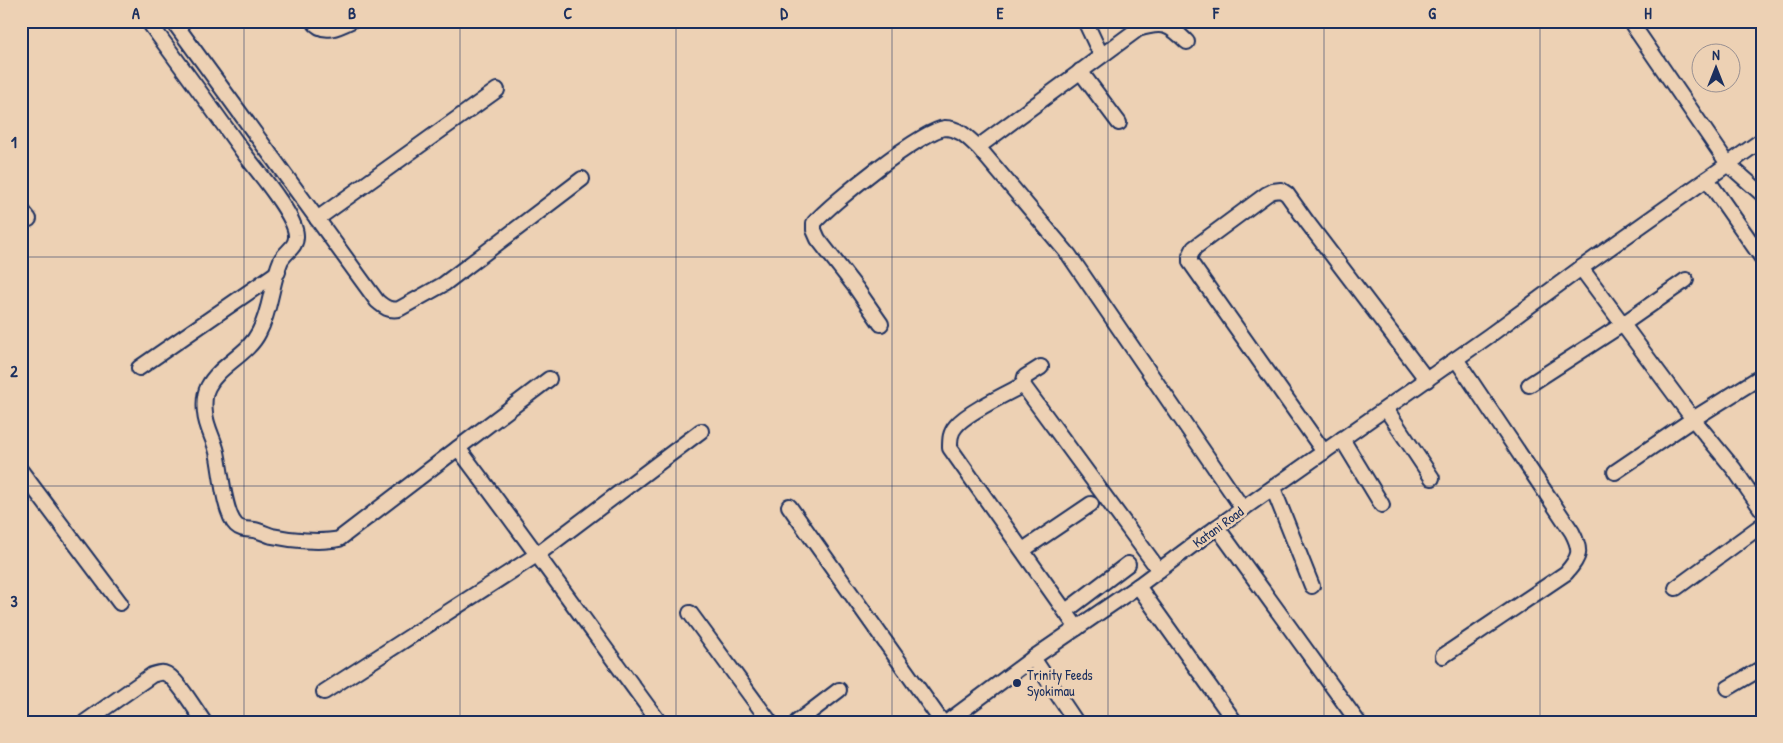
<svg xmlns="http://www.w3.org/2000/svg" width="1783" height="743" font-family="'Patrick Hand',sans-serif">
<rect width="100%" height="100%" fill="#edd1b4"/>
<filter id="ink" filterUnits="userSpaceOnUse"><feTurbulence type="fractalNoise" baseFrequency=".02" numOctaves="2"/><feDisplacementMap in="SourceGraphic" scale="10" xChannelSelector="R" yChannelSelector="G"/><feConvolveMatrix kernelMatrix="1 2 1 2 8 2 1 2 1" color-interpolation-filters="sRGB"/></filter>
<g filter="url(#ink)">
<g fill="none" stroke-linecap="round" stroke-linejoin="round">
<defs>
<g id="minor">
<path d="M148,21c33,45 66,90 98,135 13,17 49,59 50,79 1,12 -10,16 -15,25 -10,23 -10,50 -22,72 -11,23 -40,33 -51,55 -4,8 -4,17 -3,26 1,14 9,26 12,39 4,18 7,61 19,73 5,5 11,4 18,5 6,1 12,4 18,6 19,4 48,7 67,3l119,-91c68,90 134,183 201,274"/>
<path d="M173,21l204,280c7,6 12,10 22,8l45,-25 138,-105"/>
<path d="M313,21c10,14 26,6 38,0"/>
<polyline points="1085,21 1101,55"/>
<polyline points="1630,21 1728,164 1762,194"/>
<polyline points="1080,71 1119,123"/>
<path d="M978,147l160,-118c25,-8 31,-5 49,13"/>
<polyline points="1707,179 1762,258"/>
<polyline points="21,209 29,219"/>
<polyline points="317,219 497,90"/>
<polyline points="1581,268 1693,419 1734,469 1762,510"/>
<path d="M881,324l-25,-36 -38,-49 -4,-9v-7c17,-20 108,-93 131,-95 14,0 23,10 33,19l91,108 174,254"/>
<polyline points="1041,367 1025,377 1023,385 1159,570"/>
<polyline points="139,368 278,272"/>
<path d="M1023,385c-17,9 -57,28 -67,41 -6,7 -6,13 -6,22l127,180"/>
<polyline points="1529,385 1623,324 1686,280"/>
<polyline points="1386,409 1432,478"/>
<polyline points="1342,439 1382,505"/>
<polyline points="458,448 549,379"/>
<polyline points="1324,452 1190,262 1190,256 1194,248 1267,194 1273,191 1281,190 1287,194 1307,222 1427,380"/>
<polyline points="21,471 120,603"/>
<polyline points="1615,472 1693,419 1762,376"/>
<polyline points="1273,488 1312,586"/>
<polyline points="789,506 942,722"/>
<polyline points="1217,527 1358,722"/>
<polyline points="1023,550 1091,504"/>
<polyline points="1138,586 1235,722"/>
<polyline points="1676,588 1762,525"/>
<polyline points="1066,611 1128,564"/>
<polyline points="690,613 770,722"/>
<path d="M1443,656l123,-83c14,-16 16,-22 6,-41l-116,-173"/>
<polyline points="1033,658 1076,722"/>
<polyline points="1728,688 1762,668"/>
<polyline points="324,692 538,554 701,431"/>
<path d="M85,722l67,-47c4,-1 8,-3 12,-2 12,3 32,38 40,49"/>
<polyline points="797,722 839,690"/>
<polyline points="947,722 1033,658 1138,586 1217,527 1490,335 1581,268 1762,140"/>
</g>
</defs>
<use href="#minor" stroke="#1b2f5e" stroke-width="18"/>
<use href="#minor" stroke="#edd1b4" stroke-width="14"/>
</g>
</g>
<path fill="none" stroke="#1b2f5e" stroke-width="1" stroke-opacity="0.55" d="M244,21v701M460,21v701M676,21v701M892,21v701M1108,21v701M1324,21v701M1540,21v701M21,257h1741M21,486h1741"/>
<circle fill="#1b2f5e" stroke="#edd1b4" stroke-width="2" cx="1017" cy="683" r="5"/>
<g text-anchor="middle" stroke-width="5" stroke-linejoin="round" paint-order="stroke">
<g font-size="14" fill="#1b2f5e" stroke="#edd1b4">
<text transform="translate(1218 527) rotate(-36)" y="5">Katani Road</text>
</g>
<g font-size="14" fill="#1b2f5e" stroke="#edd1b4" text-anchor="start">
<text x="1027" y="680">Trinity Feeds<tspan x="1027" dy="16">Syokimau</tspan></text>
</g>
</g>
<rect width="1783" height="743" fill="none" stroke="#edd1b4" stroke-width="55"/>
<g transform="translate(1716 68)"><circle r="24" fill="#edd1b4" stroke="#999092"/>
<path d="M0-4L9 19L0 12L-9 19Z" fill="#1b2f5e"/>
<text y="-8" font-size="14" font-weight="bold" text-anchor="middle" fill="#1b2f5e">N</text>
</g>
<rect x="28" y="28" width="1728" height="688" fill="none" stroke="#1b2f5e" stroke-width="2"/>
<g font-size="16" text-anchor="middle" font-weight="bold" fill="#1b2f5e">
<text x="136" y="19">A</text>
<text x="352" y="19">B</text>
<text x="568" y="19">C</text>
<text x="784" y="19">D</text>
<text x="1000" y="19">E</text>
<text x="1216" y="19">F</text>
<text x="1432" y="19">G</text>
<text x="1648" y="19">H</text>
<text x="14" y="148">1</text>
<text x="14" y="377">2</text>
<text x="14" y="607">3</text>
</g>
</svg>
